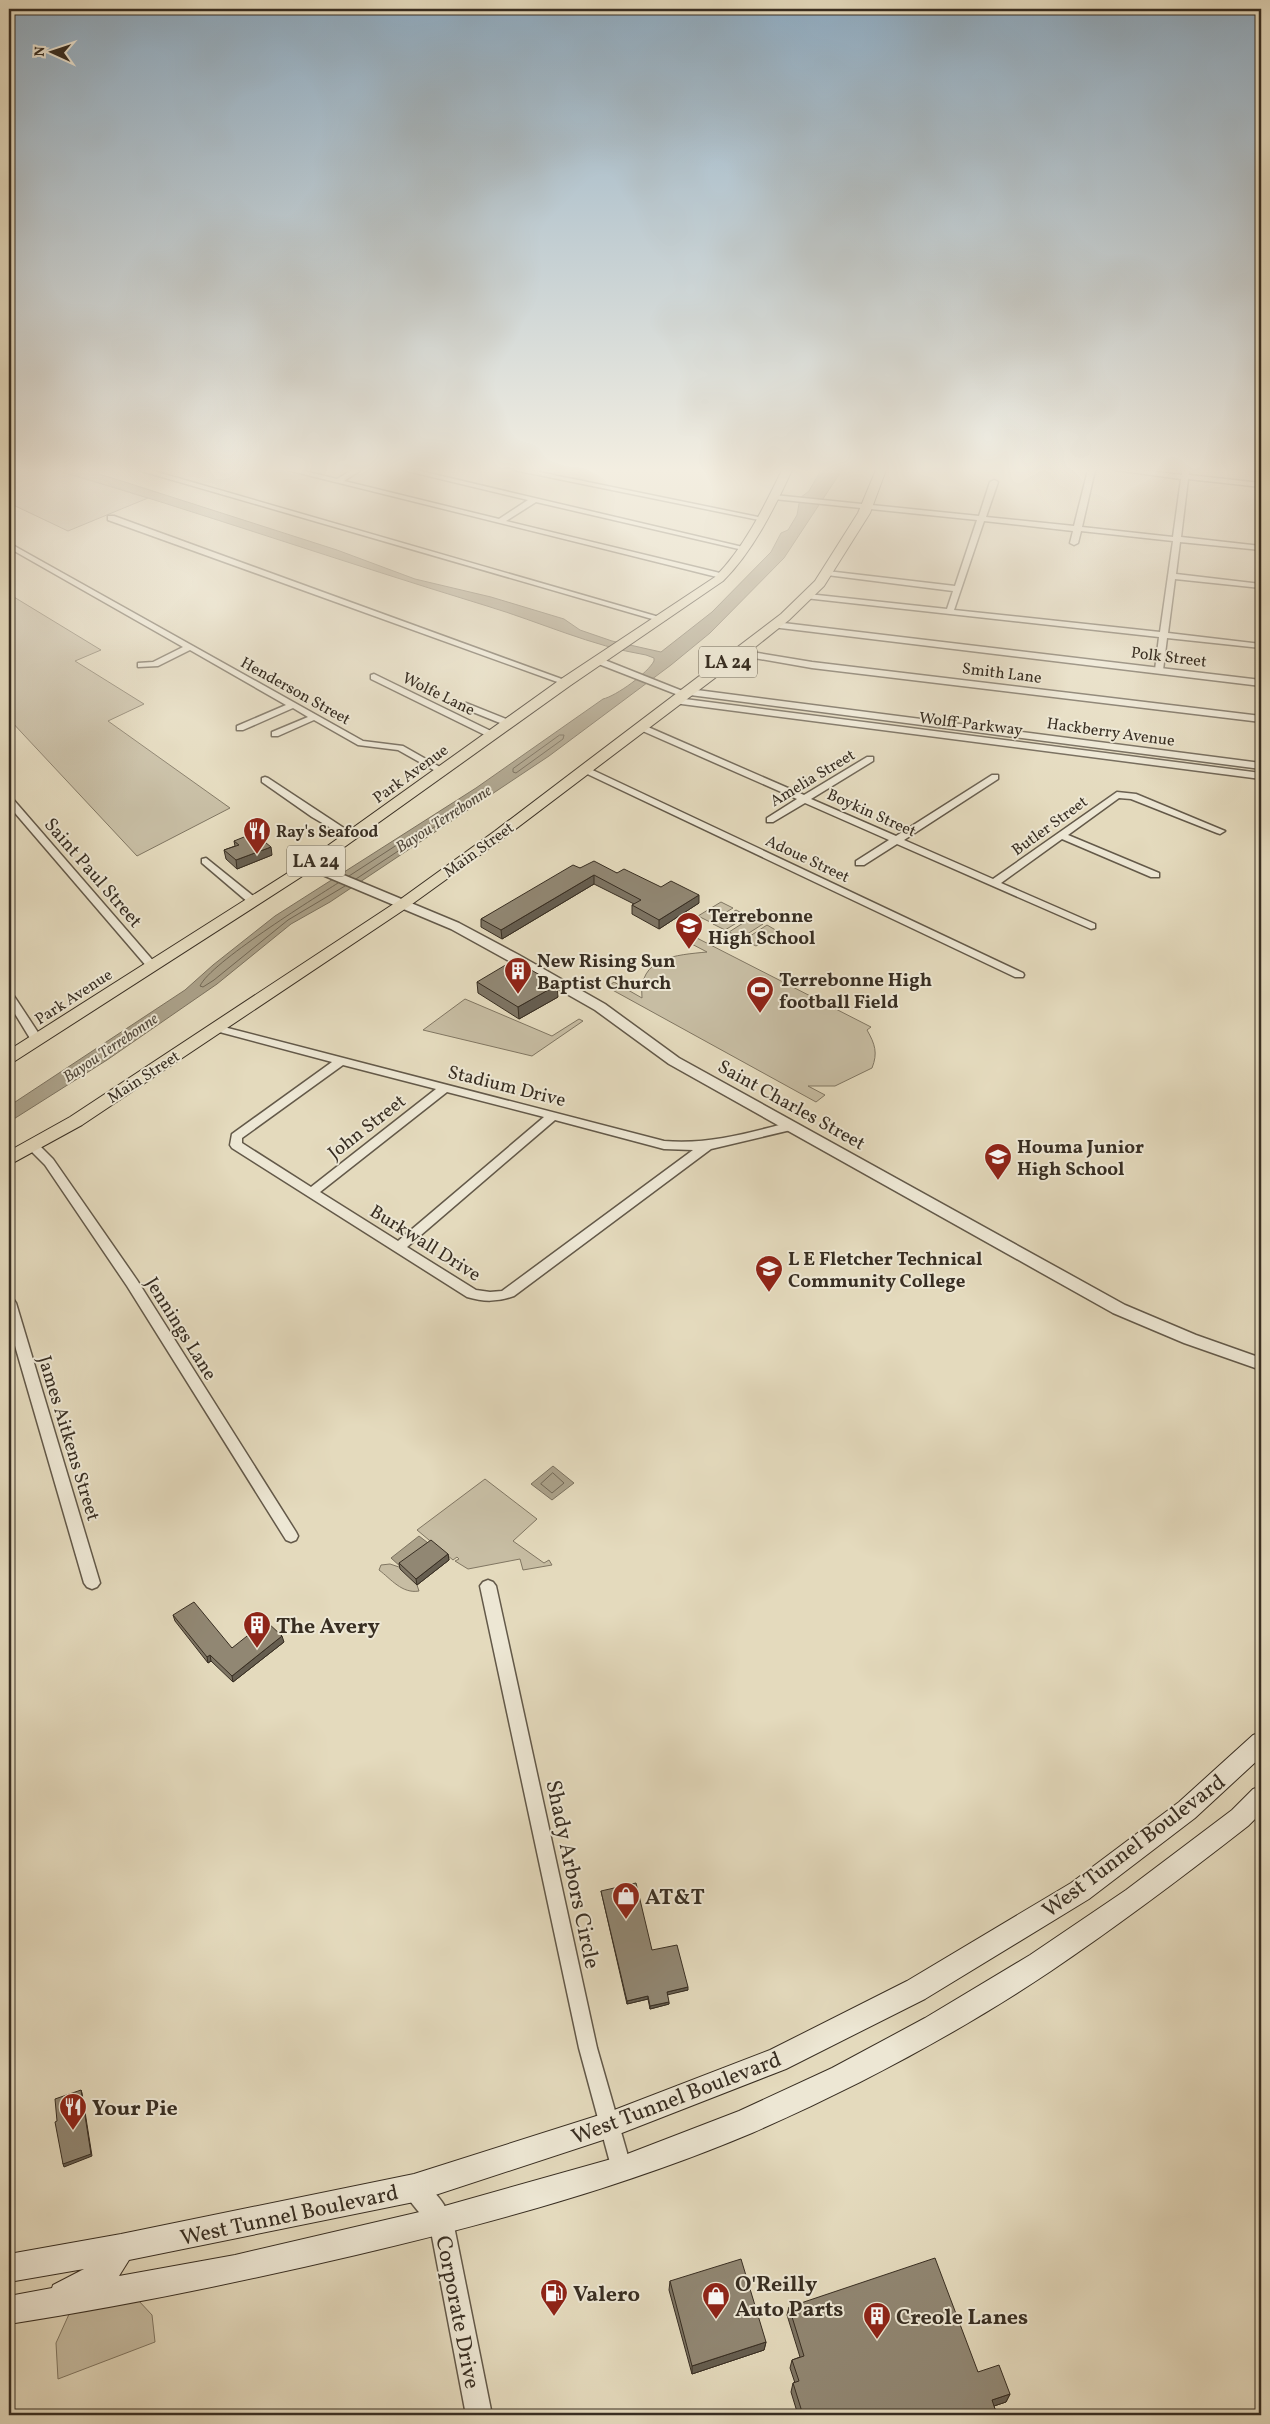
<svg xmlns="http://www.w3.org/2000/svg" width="1270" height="2424" font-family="Vollkorn,serif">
<rect width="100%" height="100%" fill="#e4dabd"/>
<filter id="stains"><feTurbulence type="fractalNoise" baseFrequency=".004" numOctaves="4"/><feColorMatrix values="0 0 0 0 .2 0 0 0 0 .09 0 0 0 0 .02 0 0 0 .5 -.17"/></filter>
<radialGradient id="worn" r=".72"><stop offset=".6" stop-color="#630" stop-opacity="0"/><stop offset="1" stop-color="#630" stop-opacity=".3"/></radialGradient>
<g fill="#c7bda3" stroke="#807662">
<polygon points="9,470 55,470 148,498 68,531 9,503"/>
<polygon points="9,594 101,650 75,661 144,704 108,721 230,808 137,856 9,719"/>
<polygon points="721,902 733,908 710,922 698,916"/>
<polygon points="736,910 748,916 725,930 713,924"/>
<polygon points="751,918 763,924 741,938 729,932"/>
<polygon points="767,925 779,932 756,946 744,940"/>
<path d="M691,935l180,92 -4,3c8,14 11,23 5,38l-37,18h-27l17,9 -9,7 -209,-115 7,-5 28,16c-4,-41 34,-43 65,-46l-23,-12z"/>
<polygon points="465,999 552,1036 579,1019 583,1021 532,1056 423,1030"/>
<polygon points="485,1479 537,1519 513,1541 544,1563 549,1560 552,1565 523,1570 520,1559 468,1569 455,1561 459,1559 457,1557 453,1560 417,1530"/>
<path d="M390,1564l12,4 15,17 2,6c-17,3 -28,-12 -40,-21l2,-5z"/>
<polygon points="138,2300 152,2315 155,2342 58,2379 56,2343 70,2312"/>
</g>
<g fill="#aaa088" stroke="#7c725f">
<path d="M57,470h29l42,13 209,67 78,29 76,18 73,22 16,11 32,11 49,11 51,-40 59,-60 10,-19 7,-3 9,-15 3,-17 9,-7 12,-21h21l-58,88 -74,75 -39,32 -122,91 -219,146 -39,22 -74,60 -110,76 -98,62v-16l176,-116 28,-25 62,-49 201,-128 127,-89c13,-3 45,-26 51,-38v-3l-8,-3c-55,-9 -106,-33 -159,-49 -144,-44 -286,-93 -430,-136z"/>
<polygon points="553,1466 574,1483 552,1500 531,1484"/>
<polygon points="419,1536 432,1546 402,1568 391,1558"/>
</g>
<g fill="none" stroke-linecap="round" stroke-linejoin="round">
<g stroke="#716755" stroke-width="1">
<polygon points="560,735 564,735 563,739 516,773 513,772 513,769"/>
<polyline points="349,876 443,815 446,816 445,820 356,879"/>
<path d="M338,883c-25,16 -128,80 -138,103l3,1 11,-7 74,-60 57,-34"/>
<polygon points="553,1473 564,1483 552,1493 541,1484"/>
</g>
<defs>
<g id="minor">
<polygon points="138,470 150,470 666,619 659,621"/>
<polygon points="287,470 300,470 337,479 352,470 361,470 344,481 499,519 528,500 403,470 416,470 747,548 743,550 536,502 506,521 724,574 725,576 721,578"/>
<polygon points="514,470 529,470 763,518 759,520"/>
<path d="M1088,470h7l-13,57 91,10 8,-58 -66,-9h26l41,5v-5h7v5l72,8v4l-73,-8 -7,58 80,9v4l-81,-8 -4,32 85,10v4l-86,-9 -7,54 93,11v4l-94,-10 -4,32 -4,3 -4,-3 4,-33 -354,-39v-4h3l139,15 6,-18 -126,-16 -4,-2 4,-2 128,15 22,-66 -203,-21 -4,-2 4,-2 205,21 11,-34 4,-2 4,2 -12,35 88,9zM984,521l89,10 -3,12 4,2 4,-2 3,-12 92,10 -13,91 -206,-22z"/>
<polygon points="108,516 114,516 570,682 563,684 108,520"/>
<polygon points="9,543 363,741 403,746 447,771 445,773 439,773 398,750 358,745 314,720 278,736 272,736 272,732 308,717 293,708 243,730 237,730 237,726 286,705 190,650 158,666 138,667 138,663 153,662 183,647 9,548"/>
<polygon points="740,650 812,662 1261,716 1261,722 812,668 737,655 737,651"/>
<polygon points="596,659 602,659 685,692 689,689 1261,763 1261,769 690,695 686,698 596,663"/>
<polygon points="374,674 495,733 496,735 489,737 371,679 371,675"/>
<polygon points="677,698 1261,773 1261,779 674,703 674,699"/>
<polygon points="466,703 511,721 512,723 505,725 463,708 462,706"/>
<polygon points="641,724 804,795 867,757 873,757 873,761 811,799 896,836 992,775 998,775 998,779 904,840 993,879 1117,792 1136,794 1225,831 1220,834 1217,833 1131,799 1119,798 1068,835 1159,873 1159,877 1151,877 1062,839 1001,883 1095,924 1095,928 1091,929 897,844 864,865 856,865 856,861 889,840 805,803 773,822 767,822 767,818 797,799 638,729 638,725"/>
<polygon points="584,766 1023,973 1024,975 1023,977 1015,977 581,771 579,769"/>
<polygon points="265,777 268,778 356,836 354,838 348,838 312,817 262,782 262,778"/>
<polygon points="9,797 12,798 156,964 157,966 156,968 148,968 9,806"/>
<polygon points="206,858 257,899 257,903 249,903 202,863 202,859"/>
<polygon points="9,993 14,996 43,1040 41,1042 33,1042 31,1040 9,1004"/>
<path d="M216,1025l448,116c44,4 84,-8 127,-19l6,4 -2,3 -84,20 -197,147c-17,6 -30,6 -47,1l-235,-149 -2,-3 2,-11 100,-72 -120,-32 -2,-2 2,-2zM343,1065l93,24 -125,98 -69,-44v-5zM447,1092l97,25 -146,124 -78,-49zM555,1120l109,29 29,1 -191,141 -12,1 -14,-2 -69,-43z"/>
<polygon points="33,1142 37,1143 53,1159 137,1280 296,1532 298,1536 296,1540 291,1542 286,1540 127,1286 45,1165 29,1149 27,1146 29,1143"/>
<polygon points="9,1298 14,1300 16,1303 100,1583 97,1587 92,1589 87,1587 84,1583 9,1325"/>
<polygon points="488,1580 493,1582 496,1586 597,2048 632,2170 629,2177 622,2180 615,2177 612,2170 579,2048 480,1586 483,1582"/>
</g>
<g id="tertiary">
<polygon points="775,622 1261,680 1261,686 772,627 770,625"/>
<polygon points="310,861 459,923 519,955 605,1004 679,1058 1125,1305 1196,1335 1261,1358 1261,1370 1184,1343 1113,1313 669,1064 595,1010 509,961 451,929 306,868 306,862"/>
<path d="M414,2176c16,7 32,29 39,45l39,194h-26l-36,-189 -24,-30 -4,-8 4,-8z"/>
</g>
<path id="secondary" d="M1261,1732v25l-66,61 -106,81 -164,100 -139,70 -177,69 -195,64 -285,58 -10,16 116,-21 206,-48 181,-51 117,-45 93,-43 93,-50 105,-63 96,-65 106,-80 21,-21 8,-3v27l-13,13c-64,50 -129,99 -197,145 -93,62 -196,117 -299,162 -128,54 -261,90 -396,122 -115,27 -231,51 -347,69v-28l43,-8 1,-3 31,-16 -75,13v-28l112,-20 293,-60 195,-62 161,-62 137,-69 164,-98 108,-81 74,-67z"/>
<g id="primary">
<path d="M782,470h10c-18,39 -39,81 -69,111l-152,104 -256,183 -300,193 -6,1v-12l296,-188 256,-183 154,-102c29,-29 49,-70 67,-107z"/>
<polygon points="876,470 886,470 870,513 824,586 789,620 744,656 505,837 408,907 82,1125 9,1165 9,1151 70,1117 398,901 495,831 781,614 815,581 858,513"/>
</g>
</defs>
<use href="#minor" stroke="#635949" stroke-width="3"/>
<use href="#tertiary" stroke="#635949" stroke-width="3"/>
<use href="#secondary" stroke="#382e22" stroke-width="2"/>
<use href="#primary" stroke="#382e22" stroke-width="2"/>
<use href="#minor" fill="#ede7d4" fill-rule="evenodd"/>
<use href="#tertiary" fill="#ede7d4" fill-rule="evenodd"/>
<use href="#secondary" fill="#ede7d4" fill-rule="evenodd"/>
<use href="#primary" fill="#e4dabd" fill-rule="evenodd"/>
</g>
<g fill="#7d7463" stroke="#382e22">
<polygon points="234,841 272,855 237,869 226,859 224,850 235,846"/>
<polygon points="580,868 617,873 699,903 659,929 632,914 632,905 634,904 594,884 502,939 481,927 481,919"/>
<polygon points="477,982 558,997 519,1019 478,993"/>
<polygon points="448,1554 449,1560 417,1585 400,1569 399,1563"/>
<polygon points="173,1615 232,1648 284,1642 233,1682 211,1661 208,1663 175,1621"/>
<polygon points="601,1891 652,1950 688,1990 667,1994 669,2004 650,2009 648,1999 627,2004"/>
<polygon points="670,2281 766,2342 764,2350 692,2374 669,2290"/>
<polygon points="789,2307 978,2372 1010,2394 1006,2402 994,2406 997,2415 798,2415 791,2392 793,2383 795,2383 790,2368 792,2360 800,2357 787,2315"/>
</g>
<g fill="#665e50" stroke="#382e22">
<polygon points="271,847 272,855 237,869 236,860"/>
<polygon points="594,875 594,884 502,939 501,930"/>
<polygon points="699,895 699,903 659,929 659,920"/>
<polygon points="557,985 558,997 519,1019 518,1007"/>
<polygon points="448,1554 449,1560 417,1585 416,1579"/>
<polygon points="282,1636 284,1642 233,1682 232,1676"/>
<polygon points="210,1655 211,1661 208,1663 207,1657"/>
<polygon points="688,1987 688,1990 667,1995 667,1992"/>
<polygon points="648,1996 648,1999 627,2004 627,2001"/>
<polygon points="669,2002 669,2004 650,2009 650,2006"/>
<polygon points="81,2090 82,2093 92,2156 64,2167 63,2164"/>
<polygon points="766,2342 764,2350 692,2374 692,2366"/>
<polygon points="1010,2394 1006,2402 988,2408 992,2400"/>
</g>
<g fill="#918773" stroke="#382e22">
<polygon points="254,833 271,847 236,860 224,850 239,845 234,841"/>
<polygon points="594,861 617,873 624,869 661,887 671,881 699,895 659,920 632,905 641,900 594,875 501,930 481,919 573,865 580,868"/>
<polygon points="514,960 557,985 518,1007 477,982"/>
<polygon points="431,1540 448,1554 416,1579 399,1563"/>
<polygon points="194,1602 232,1648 266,1621 282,1636 232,1676 210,1655 207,1657 173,1615"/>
<polygon points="636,1883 652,1950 677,1945 688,1987 667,1992 669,2002 650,2006 648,1996 627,2001 601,1891"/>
<polygon points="81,2090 91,2154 63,2164 55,2122 57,2121 55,2099"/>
<polygon points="935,2258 978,2372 999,2365 1010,2394 992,2400 997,2415 803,2415 793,2383 799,2381 792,2360 804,2356 789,2307"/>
<polygon points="741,2259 766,2342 692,2366 670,2281"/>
</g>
<linearGradient id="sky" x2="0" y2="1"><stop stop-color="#8facc2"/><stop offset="0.58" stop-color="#f3eee1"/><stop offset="1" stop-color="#f3eee1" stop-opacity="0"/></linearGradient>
<rect width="1270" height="810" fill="url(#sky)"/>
<defs>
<symbol id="restaurant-pin" viewBox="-11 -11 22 30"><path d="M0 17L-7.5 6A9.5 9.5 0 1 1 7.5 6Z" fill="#8f2418" stroke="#ede7d4"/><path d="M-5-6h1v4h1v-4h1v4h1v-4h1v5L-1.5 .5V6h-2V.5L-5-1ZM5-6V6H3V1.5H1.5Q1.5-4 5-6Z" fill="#fff"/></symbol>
<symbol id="school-pin" viewBox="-11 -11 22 30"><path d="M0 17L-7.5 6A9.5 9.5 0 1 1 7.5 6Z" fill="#8f2418" stroke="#ede7d4"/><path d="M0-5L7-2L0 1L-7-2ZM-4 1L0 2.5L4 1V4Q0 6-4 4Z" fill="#fff"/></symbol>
<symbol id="building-pin" viewBox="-11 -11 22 30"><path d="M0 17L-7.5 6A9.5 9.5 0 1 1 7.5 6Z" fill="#8f2418" stroke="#ede7d4"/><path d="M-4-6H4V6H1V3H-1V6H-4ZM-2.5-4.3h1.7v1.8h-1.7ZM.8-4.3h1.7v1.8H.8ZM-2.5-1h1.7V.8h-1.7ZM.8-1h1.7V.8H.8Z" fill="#fff"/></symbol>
<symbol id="stadium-pin" viewBox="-11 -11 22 30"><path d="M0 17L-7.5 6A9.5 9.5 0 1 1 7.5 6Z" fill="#8f2418" stroke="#ede7d4"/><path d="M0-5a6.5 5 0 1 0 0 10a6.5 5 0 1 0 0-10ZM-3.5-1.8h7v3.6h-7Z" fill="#fff"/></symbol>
<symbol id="university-pin" viewBox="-11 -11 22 30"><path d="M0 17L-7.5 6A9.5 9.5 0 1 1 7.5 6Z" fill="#8f2418" stroke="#ede7d4"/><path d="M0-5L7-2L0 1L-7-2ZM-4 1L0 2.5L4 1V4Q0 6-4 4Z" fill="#fff"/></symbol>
<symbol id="shop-pin" viewBox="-11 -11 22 30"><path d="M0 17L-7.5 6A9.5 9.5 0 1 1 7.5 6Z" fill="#8f2418" stroke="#ede7d4"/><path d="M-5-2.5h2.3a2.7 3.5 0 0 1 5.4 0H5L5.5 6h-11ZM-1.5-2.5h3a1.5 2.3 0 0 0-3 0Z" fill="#fff"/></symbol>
<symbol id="fuel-pin" viewBox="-11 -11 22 30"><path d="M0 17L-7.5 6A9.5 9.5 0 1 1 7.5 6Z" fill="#8f2418" stroke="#ede7d4"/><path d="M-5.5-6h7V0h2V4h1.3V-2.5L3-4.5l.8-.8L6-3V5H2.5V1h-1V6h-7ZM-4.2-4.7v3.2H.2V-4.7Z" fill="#fff"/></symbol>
</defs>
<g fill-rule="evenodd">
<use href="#restaurant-pin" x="241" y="815" width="32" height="43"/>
<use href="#school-pin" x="673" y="910" width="32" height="43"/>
<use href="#building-pin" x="502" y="955" width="32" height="43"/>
<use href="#stadium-pin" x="744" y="974" width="32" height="43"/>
<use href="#school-pin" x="982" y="1141" width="32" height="43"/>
<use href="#university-pin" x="753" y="1253" width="32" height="43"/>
<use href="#building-pin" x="241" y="1609" width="32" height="43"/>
<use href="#shop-pin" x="610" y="1880" width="32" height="43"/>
<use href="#restaurant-pin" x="57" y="2091" width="32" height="43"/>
<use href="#fuel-pin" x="538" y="2277" width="32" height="43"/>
<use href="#shop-pin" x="700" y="2280" width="32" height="43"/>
<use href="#building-pin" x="861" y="2300" width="32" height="43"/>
</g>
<g text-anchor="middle" stroke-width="4" stroke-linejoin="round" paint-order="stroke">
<g font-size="16" fill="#382e22" stroke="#ede7d4">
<text transform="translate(1169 656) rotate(7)" y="6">Polk Street</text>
<text transform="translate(1002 672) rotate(7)" y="6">Smith Lane</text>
<text transform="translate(296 690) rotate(29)" y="6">Henderson Street</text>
<text transform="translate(439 693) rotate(26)" y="6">Wolfe Lane</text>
<text transform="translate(971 723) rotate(7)" y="6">Wolff Parkway</text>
<text transform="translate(1111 731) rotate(8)" y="6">Hackberry Avenue</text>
<text transform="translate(410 773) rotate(-36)" y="6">Park Avenue</text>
<text transform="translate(812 777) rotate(-31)" y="6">Amelia Street</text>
<text transform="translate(872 812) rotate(24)" y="6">Boykin Street</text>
<text transform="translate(1049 825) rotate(-36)" y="6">Butler Street</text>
<text transform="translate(478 849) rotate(-36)" y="6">Main Street</text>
<text transform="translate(808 858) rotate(25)" y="6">Adoue Street</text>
<text transform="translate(73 996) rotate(-33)" y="6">Park Avenue</text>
<text transform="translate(143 1076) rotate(-33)" y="6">Main Street</text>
</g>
<g font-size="16" font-style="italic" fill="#544a3c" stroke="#ede7d4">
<text transform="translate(443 818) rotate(-33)" y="6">Bayou Terrebonne</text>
<text transform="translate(110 1047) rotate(-34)" y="6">Bayou Terrebonne</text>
</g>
<g font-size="16" font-weight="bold" fill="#382e22" stroke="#ede7d4" text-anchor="start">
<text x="276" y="837">Ray's Seafood</text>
</g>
<g fill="#ede7d4" stroke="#6e6657" stroke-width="1">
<rect x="699" y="646.5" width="58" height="31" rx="4"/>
<rect x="287" y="845.5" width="58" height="31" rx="4"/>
</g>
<g font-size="18" font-weight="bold" fill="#382e22">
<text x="728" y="668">LA 24</text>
<text x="316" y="867">LA 24</text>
</g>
<g font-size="19" fill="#382e22" stroke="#ede7d4">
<text transform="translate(94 872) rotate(49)" y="7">Saint Paul Street</text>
<text transform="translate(507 1085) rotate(14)" y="7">Stadium Drive</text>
<text transform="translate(792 1104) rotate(29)" y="7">Saint Charles Street</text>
<text transform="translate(366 1126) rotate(-38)" y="7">John Street</text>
<text transform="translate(426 1242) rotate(32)" y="7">Burkwall Drive</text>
<text transform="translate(182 1328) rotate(58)" y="7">Jennings Lane</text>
<text transform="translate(70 1438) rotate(73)" y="7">James Aitkens Street</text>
</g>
<g font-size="19" font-weight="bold" fill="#382e22" stroke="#ede7d4" text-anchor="start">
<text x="708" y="922">Terrebonne<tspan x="708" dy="22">High School</tspan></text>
<text x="537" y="967">New Rising Sun<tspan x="537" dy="22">Baptist Church</tspan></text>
<text x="779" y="986">Terrebonne High<tspan x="779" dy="22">football Field</tspan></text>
<text x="1017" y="1153">Houma Junior<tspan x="1017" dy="22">High School</tspan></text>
<text x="788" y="1265">L E Fletcher Technical<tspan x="788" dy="22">Community College</tspan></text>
</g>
<g font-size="22" font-weight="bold" fill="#382e22" stroke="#ede7d4" text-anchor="start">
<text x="276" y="1633">The Avery</text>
<text x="645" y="1904">AT&amp;T</text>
<text x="92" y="2115">Your Pie</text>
<text x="735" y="2291">O'Reilly<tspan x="735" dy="25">Auto Parts</tspan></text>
<text x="573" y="2301">Valero</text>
<text x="896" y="2324">Creole Lanes</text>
</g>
<g font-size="22" fill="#382e22" stroke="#ede7d4">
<text transform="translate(1133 1845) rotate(-37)" y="8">West Tunnel Boulevard</text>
<text transform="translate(574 1874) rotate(78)" y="8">Shady Arbors Circle</text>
<text transform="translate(676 2097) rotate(-21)" y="8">West Tunnel Boulevard</text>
<text transform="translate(289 2214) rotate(-12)" y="8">West Tunnel Boulevard</text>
<text transform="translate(459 2312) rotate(79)" y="8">Corporate Drive</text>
</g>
</g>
<rect width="1270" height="2424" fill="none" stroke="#e4dabd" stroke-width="30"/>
<rect x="10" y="10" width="1250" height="2404" fill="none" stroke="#382e22" stroke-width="2.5"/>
<rect x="15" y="15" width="1240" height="2394" fill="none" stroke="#382e22"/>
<g transform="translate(52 52) rotate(273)" stroke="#ede7d4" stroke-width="4" paint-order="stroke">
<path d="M0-4L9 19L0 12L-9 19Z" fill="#382e22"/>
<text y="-8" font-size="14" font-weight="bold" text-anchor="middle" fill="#382e22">N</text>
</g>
<rect width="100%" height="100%" filter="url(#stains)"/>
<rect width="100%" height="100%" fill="url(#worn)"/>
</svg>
